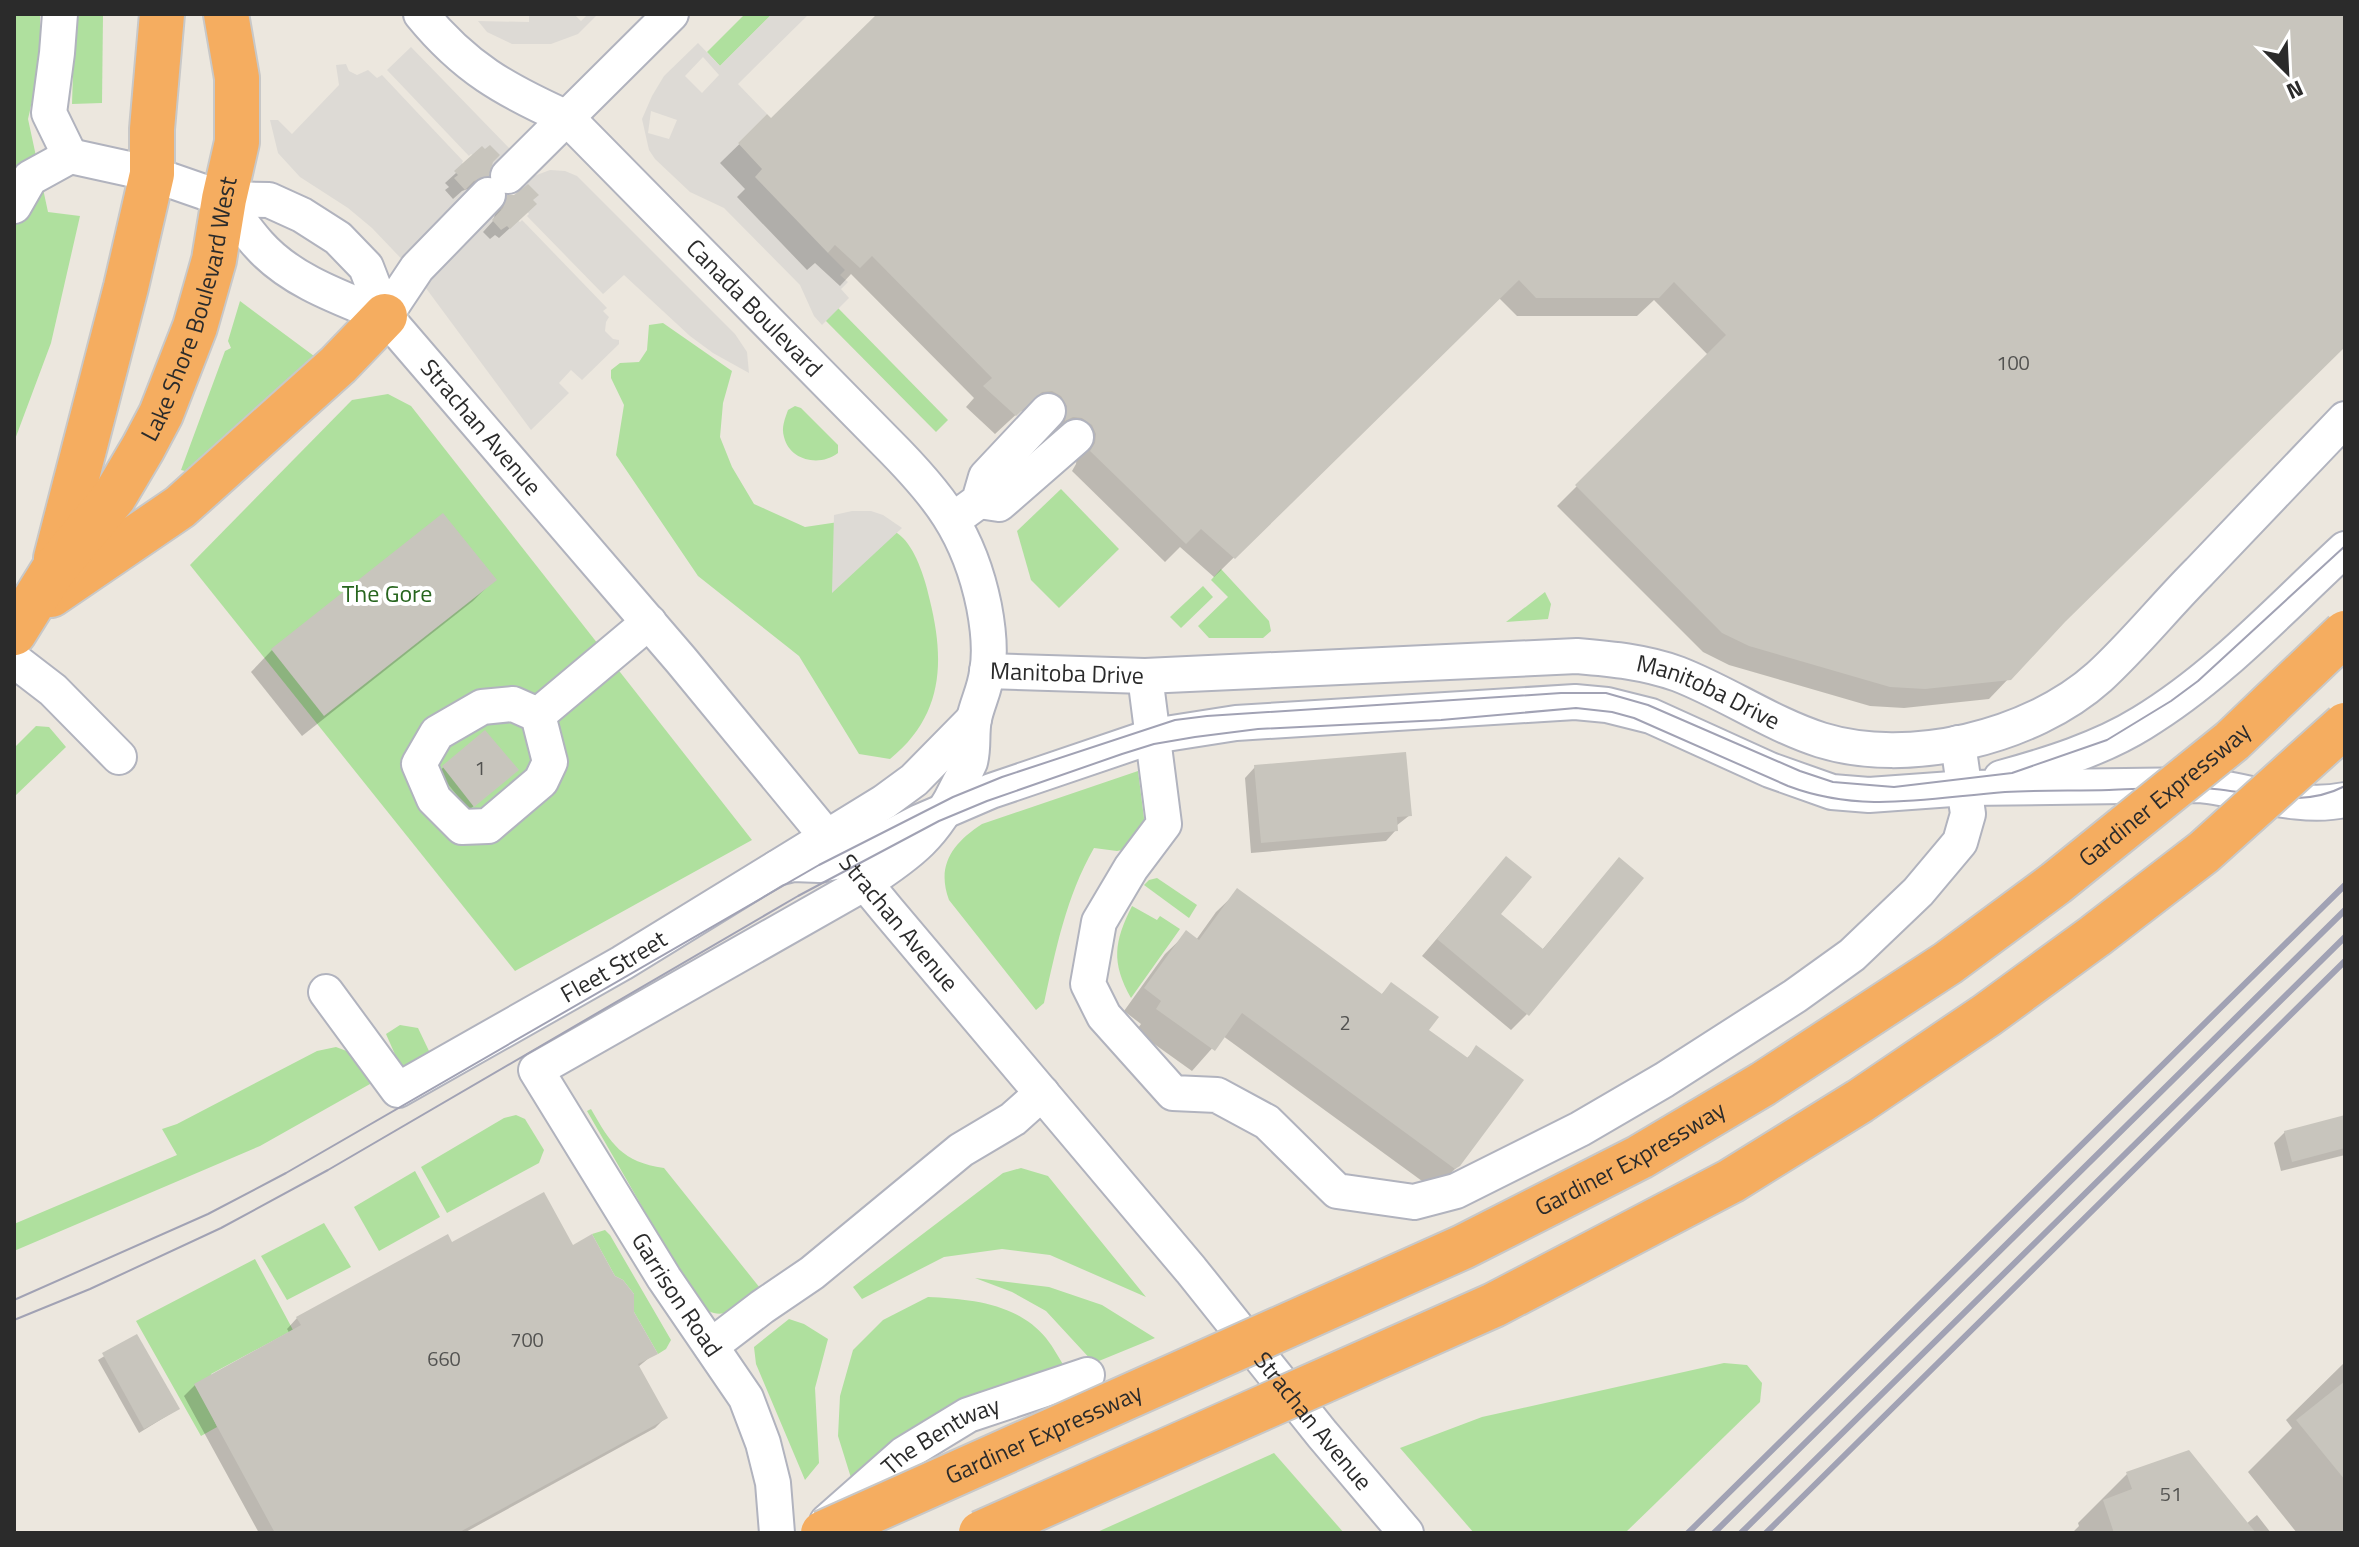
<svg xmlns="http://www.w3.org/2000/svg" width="2359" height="1547" font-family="'Titillium Web',sans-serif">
<rect width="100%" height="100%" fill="#ece7de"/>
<g fill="#afe09e">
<polygon points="14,14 40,14 40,66 28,119 48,212 80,216 51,343 14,442"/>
<polygon points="75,14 103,14 102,103 72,104"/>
<polygon points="745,14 772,14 720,66 707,52"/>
<polygon points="240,301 314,356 185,471 181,470 225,351 231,348 228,341"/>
<polygon points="838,308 948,420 936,432 825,320"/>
<path d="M663,323l69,48 -9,32 -3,34 12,30 22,37 51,23 67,-10c9,7 23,13 31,21 14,14 23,44 27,63 15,61 13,115 -40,158l-31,-5 -60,-98 -101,-80 -82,-121 8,-50 -13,-27v-8l9,-7 19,-1 8,-12 2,-25z"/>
<polygon points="388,394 411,406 752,840 515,971 190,565 352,400"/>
<path d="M795,406l6,2 37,37v8c-18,14 -48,8 -54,-16 -3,-10 1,-18 4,-27z"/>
<polygon points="1061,489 1119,549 1059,608 1031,580 1017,531"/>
<polygon points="1221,569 1269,621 1271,631 1263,638 1209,638 1198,626 1228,597 1211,580"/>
<polygon points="1203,586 1213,597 1181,628 1170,617"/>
<polygon points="1545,592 1551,604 1548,619 1506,622"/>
<polygon points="36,726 49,727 66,747 14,797 14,748"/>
<path d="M1138,771l7,55 -13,22 -15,3 -23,-3c-28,49 -38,101 -50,155l-8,7 -87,-110c-13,-35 4,-57 33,-76z"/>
<polygon points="1157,878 1197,905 1189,918 1144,885 1149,880"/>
<path d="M1132,906l25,14 3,-4 20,13 -49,69c-20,-36 -17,-56 1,-92z"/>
<polygon points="400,1025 418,1028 429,1051 401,1068 386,1034"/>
<polygon points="336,1047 352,1053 371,1071 370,1084 260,1146 14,1251 14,1224 177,1155 162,1129 177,1124 317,1051"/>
<path d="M591,1109c20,35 31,53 73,59l96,120c-21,17 -38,40 -63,14l-110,-191z"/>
<polygon points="516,1115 525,1119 544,1150 539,1163 447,1213 421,1167 504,1118"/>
<polygon points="1021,1168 1048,1176 1146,1297 1050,1255 1002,1249 944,1257 862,1299 853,1287 1003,1173"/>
<polygon points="415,1171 440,1217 379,1251 354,1207"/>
<polygon points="324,1223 351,1267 287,1300 261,1256"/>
<polygon points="605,1230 610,1235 671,1340 666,1349 658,1354 634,1312 634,1294 623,1280 615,1276 592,1234"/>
<polygon points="255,1259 293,1330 211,1374 230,1409 213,1418 217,1427 201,1436 136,1321"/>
<polygon points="975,1278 1049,1287 1102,1305 1155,1338 1094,1363 1046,1311 1012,1292"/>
<path d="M928,1297c42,2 89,6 118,41 8,10 14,22 21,33l-215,110 -14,-45 2,-40 13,-46 30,-30z"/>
<polygon points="789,1319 804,1324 828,1339 815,1388 819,1463 805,1480 756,1364 754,1347"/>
<polygon points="1724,1363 1747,1365 1762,1383 1760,1402 1625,1533 1474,1533 1400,1448 1482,1417"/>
<polygon points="1274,1453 1344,1533 1095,1533"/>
</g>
<g fill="#dddad5" fill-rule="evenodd">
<polygon points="529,14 574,14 581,21 588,14 598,14 578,34 551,44 512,44 487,32 478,21 529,22"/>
<path d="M772,14h37l-71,70 29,30 -29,29 97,102 -7,8 17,17 -5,5 8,7 -7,7 8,9 -27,27 -8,-9 -14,-31 -76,-77 -34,-16 -35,-33 -6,-9 -7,-31 10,-23 12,-20 34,-33 22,23zM703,57l16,18 -17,18 -17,-17zM651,111l26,9 -8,19 -21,-6z"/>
<polygon points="411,47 511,150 492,168 471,154 469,156 387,70"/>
<polygon points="346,64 349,71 357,75 368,70 377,78 382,75 463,161 462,163 472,179 502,211 520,222 522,220 607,308 603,311 609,317 606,322 605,331 613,339 619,340 619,344 582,380 571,370 559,383 569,393 531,430 414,272 372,228 348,208 300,177 278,153 270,120 278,120 292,134 339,85 336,65"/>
<polygon points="550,170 565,171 577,176 735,334 747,352 749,373 713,353 690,336 624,275 603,294 527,216 529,214 516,193 534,176"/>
<polygon points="852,511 871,511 883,515 902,528 832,593 834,515"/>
</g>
<g fill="#0003">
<polygon points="880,14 2345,14 2345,344 2059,626 1989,699 1904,708 1870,706 1729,665 1703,652 1557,506 1708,355 1654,300 1637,316 1517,316 1498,297 1214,577 1180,547 1165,562 1072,471 1076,464 1077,454 1052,436 1047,438 1049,426 1032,410 1020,411 995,434 966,407 974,398 851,274 840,286 815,263 807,270 737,197 745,189 720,163 767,117 771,121"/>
<polygon points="492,161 487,174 476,186 462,191 453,199 445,190 449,187 445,183 456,173"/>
<polygon points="508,197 531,201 524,215 499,238 495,235 490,239 483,232 493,221 497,208"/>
<polygon points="443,515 494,580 473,601 302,736 251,672 272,650"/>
<polygon points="485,732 512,774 469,810 438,772"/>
<polygon points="1255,767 1410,815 1396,826 1396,830 1386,841 1251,853 1245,778"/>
<polygon points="1506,858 1498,914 1542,950 1619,860 1527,1014 1511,1030 1422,956"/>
<polygon points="1238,891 1381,995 1391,985 1426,1030 1466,1059 1477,1048 1459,1165 1437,1187 1433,1189 1223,1036 1192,1071 1136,1031 1141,1024 1124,1011 1165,954 1187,933 1196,940 1216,912"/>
<polygon points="2345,1117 2345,1155 2281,1171 2274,1143 2285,1132"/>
<polygon points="452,1245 572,1247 632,1312 655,1353 638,1367 665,1418 655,1428 464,1533 259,1533 184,1396 195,1385 290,1334 287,1329 297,1318"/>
<polygon points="137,1336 178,1409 139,1433 98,1360"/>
<polygon points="2345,1362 2345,1533 2297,1533 2248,1472 2292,1428 2286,1420"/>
<polygon points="2127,1474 2246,1524 2257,1515 2271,1533 2072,1533 2079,1526 2078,1523"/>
</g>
<g fill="#c8c5bd">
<polygon points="877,14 2345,14 2345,347 2065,622 2011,680 1925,689 1890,687 1749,646 1722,633 1575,485 1726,335 1674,282 1659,298 1536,298 1519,280 1235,559 1201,529 1186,544 1090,451 1095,443 1096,434 1092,425 1082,418 1073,417 1065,421 1067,406 1061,396 1052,391 1042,392 1016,416 983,386 992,378 872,256 860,268 835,245 828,253 755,177 762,169 738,143 767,114 771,118"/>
<polygon points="490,145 500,155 493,162 489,176 474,181 465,190 454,178 458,175 454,171 482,146 485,149"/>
<polygon points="528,184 539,195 533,200 537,204 510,229 507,226 501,230 492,220 503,208 507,195 514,195"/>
<polygon points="443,513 497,580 324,716 271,649"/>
<polygon points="485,730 519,770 474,807 442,766"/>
<polygon points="1406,752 1412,816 1397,817 1398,831 1261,843 1254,765"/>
<polygon points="1506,856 1532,877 1501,914 1543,949 1619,857 1644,878 1529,1016 1437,939"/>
<polygon points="1237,888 1382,994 1391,982 1439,1017 1429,1030 1468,1058 1476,1045 1524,1080 1460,1166 1455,1169 1242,1013 1215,1051 1156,1009 1161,1001 1144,988 1186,930 1199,940"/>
<polygon points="2345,1115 2345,1148 2292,1162 2284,1131"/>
<polygon points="544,1192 573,1245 592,1234 615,1276 623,1280 634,1294 634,1312 658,1354 638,1364 668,1418 458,1533 275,1533 194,1384 301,1325 296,1317 448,1234 452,1242"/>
<polygon points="137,1334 180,1409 144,1429 102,1353"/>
<polygon points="2345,1381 2345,1480 2296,1420"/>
<polygon points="2189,1450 2256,1533 2114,1533 2103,1500 2132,1489 2126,1472"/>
</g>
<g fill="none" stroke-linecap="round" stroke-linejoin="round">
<defs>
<g id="minor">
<polyline points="60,14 57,53 49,113 70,156"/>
<path id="s1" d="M421,14c44,54 84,76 146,104l319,324c52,52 83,90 98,164 4,21 7,45 3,66 -2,17 -10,32 -13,47 -3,14 0,29 -4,43 -3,7 -7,15 -11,22 -24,51 -48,69 -94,99l-329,187 128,208 82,120 17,45 10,40 4,50"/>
<polyline points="508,176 671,14"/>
<path d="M224,199c11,15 22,32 35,46 32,36 82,53 126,71"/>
<path id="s2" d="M14,206l16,-28 40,-22 82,18 72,25 45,1 33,15 36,23 28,29 19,49 296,344 207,251 303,359 131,164 84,99"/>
<polyline points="385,316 417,268 488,195"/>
<polyline points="979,501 999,504 1076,437"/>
<polyline points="953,520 979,501 986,477 1048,411"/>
<polyline points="14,660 53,690 119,757"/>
<path id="s3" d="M987,671l158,5 432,-20c35,3 68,6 101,18 49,19 93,50 143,66 87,27 210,-2 278,-63 35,-32 66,-71 100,-105 48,-51 97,-102 146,-153"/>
<polyline points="1145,676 1164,824 1131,868 1099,922 1088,984 1104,1016 1173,1093 1217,1095 1267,1122 1337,1191 1414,1202 1456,1191 1580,1129 1664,1080 1795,996 1852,955 1918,892 1960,842 1968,814 1958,743"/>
<polyline points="538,715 513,704 482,707 437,733 419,764 434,799 462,827 488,826 541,781 550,762 538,715 649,622"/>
<path d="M2001,778c47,-13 99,-29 141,-55 76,-46 138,-114 203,-174"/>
<path d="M777,868l16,-4 26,1 27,-5 73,-38 72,-31 162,-55 83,-13 339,-21 32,3 44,11 119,54 62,22 37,3 97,-7 234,-3c48,5 97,25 145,15"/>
<path id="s4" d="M326,992l72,98 224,-127 262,-161 30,-22 60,-61"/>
<polyline points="711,1346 762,1307 812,1273 961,1150 1013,1119 1042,1093"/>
<path id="s5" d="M827,1522l77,-68 64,-39 119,-40"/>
</g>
<g id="highway">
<polyline points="56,558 126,287 152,174 152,129 162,14"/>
<polyline points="51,595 180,507 338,365 385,316"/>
<path id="s6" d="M14,633l38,-61 62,-75 29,-49 18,-34 34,-87 19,-67 10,-61 13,-57v-64l-11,-64"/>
</g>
</defs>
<use href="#minor" stroke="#b1b3be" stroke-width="38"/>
<use href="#highway" stroke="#c8c8c8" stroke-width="48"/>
<use href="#minor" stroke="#fff" stroke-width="34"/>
<use href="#highway" stroke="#f5ad60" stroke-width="44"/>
<g stroke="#a1a2b4" stroke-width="2">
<polyline points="14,1300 208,1214 286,1173 819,865 953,797 1002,777 1175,720 1207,716 1561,693 1606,693 1648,705 1800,771 1833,782 1894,787 2012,773 2107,740 2171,701 2198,681 2345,546"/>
<path d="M14,1320l76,-31 131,-61 107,-58 470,-274 141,-75 48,-20 135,-47 32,-10 41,-7 63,-8 183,-9 135,-12 36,4 22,6 154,68c74,28 140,12 217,6 35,-2 70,-1 104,-2 31,-1 62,-3 92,-2 51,2 96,23 144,-2"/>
</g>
<g stroke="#a1a2b4" stroke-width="6">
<polyline points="1688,1533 2345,885"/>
<polyline points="1714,1533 2345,910"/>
<polyline points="1741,1533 2345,937"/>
<polyline points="1766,1533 2345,961"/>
</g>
<defs>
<g id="highway-bridge">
<path id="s7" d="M823,1533l640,-286 177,-90 123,-73 185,-121 108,-80 176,-142 113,-108"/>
<polyline points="981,1533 1494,1305 1731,1181 1860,1101 1987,1015 2095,936 2204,852 2345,725"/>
</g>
</defs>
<use href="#highway-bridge" stroke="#c8c8c8" stroke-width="48" stroke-linecap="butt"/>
<use href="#highway-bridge" stroke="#f5ad60" stroke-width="44"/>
</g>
<g text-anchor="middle" stroke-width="8" stroke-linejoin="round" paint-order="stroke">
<g font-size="20" fill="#525250">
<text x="2013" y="370">100</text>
<text x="480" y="775">1</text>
<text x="1345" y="1030">2</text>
<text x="527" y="1347">700</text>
<text x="444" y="1366">660</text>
<text x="2171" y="1501">51</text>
</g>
<g font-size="24" fill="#2b2b2b" stroke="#fff">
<text dy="8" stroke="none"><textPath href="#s6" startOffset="374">Lake Shore Boulevard West</textPath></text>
<text dy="8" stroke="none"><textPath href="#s1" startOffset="448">Canada Boulevard</textPath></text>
<text dy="8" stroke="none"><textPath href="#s2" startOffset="602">Strachan Avenue</textPath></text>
<text dy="8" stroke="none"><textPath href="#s3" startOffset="80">Manitoba Drive</textPath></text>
<text dy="8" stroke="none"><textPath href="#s3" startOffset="728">Manitoba Drive</textPath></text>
<text dy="8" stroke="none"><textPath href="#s7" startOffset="1538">Gardiner Expressway</textPath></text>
<text dy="8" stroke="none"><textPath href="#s2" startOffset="1250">Strachan Avenue</textPath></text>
<text dy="8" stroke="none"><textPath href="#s4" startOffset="370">Fleet Street</textPath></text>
<text dy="8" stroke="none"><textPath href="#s7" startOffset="890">Gardiner Expressway</textPath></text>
<text dy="8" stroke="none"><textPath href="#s1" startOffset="1796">Garrison Road</textPath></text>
<text dy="8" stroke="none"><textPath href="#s2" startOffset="1898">Strachan Avenue</textPath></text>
<text dy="8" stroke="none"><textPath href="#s7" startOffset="242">Gardiner Expressway</textPath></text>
<text dy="8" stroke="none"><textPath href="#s5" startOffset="144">The Bentway</textPath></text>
</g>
<g font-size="24" fill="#27651e" stroke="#fff">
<text x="387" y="602">The Gore</text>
</g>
</g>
<rect width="2359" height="1547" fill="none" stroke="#2b2b2b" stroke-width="32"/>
<g transform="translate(2287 72) rotate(156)" stroke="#ffffff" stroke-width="6" paint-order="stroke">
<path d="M0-6L14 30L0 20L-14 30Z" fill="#2b2b2b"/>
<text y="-12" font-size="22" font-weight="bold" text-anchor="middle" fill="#2b2b2b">N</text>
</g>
</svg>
